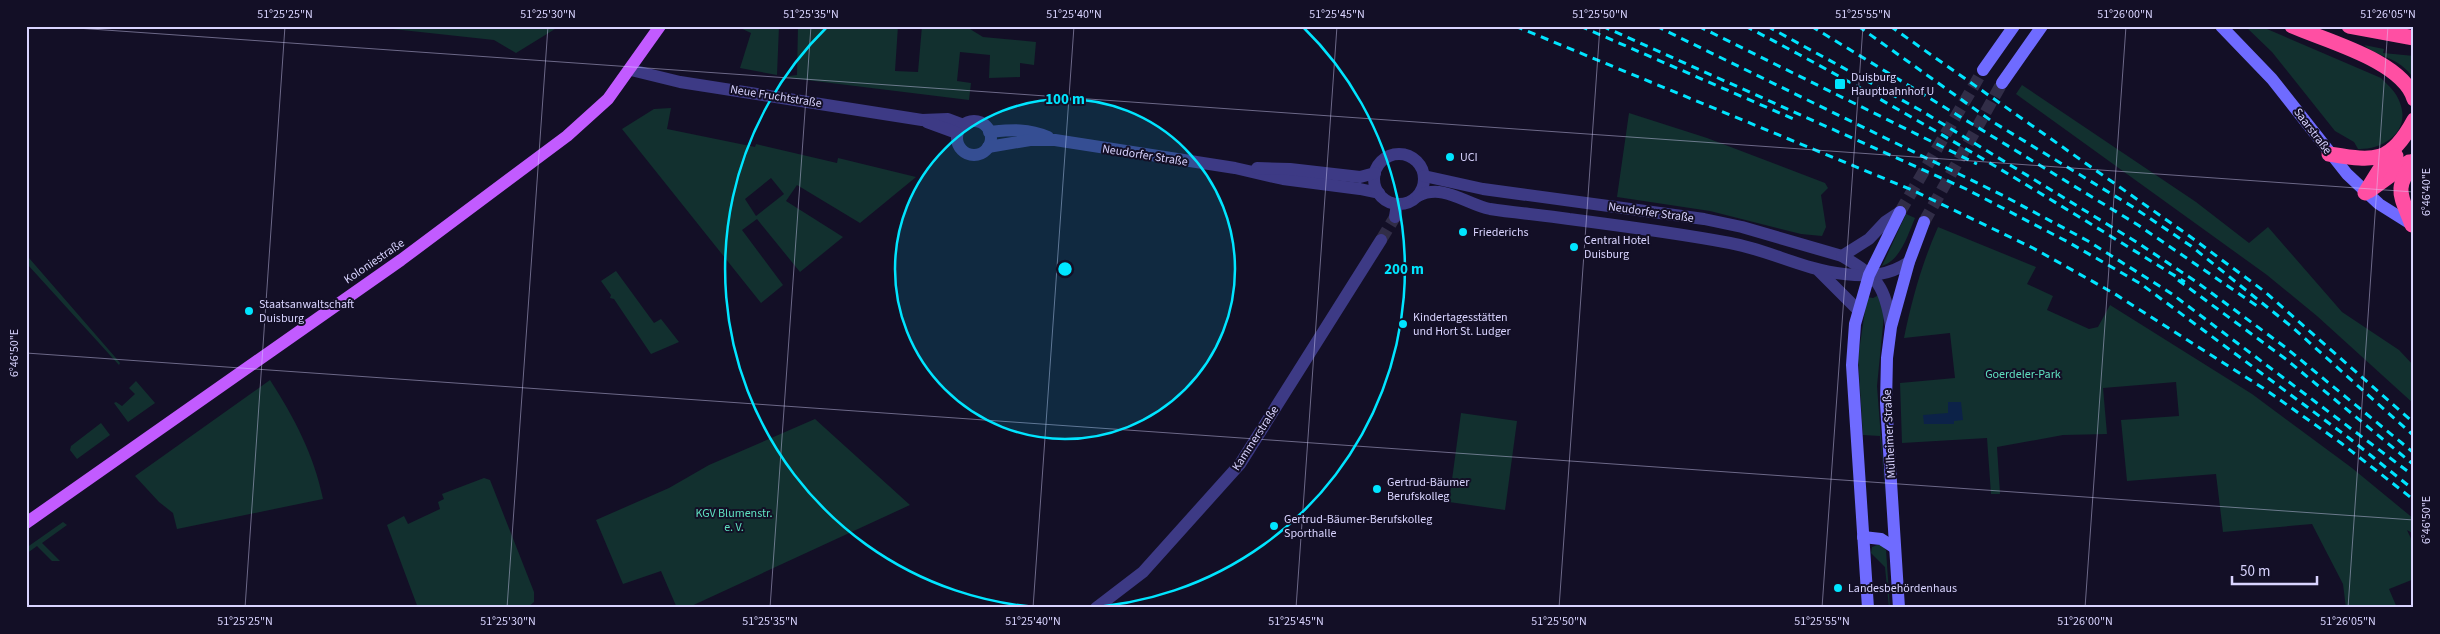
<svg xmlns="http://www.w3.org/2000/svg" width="2440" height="634" font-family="'Source Sans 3',sans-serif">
<rect width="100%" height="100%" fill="#130f26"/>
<g fill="#12302f" fill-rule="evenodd">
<polygon points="365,26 555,26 555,29 516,53 494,40"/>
<polygon points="736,26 779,26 777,75 740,68 751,33"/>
<polygon points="798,26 898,26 895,71 918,72 922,26 965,26 983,37 1036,42 1034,65 1020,63 1020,77 989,78 990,55 960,52 957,81 971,83 969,100 782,77 797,75"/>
<path d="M2245,26h15l121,52c8,8 16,15 19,25 11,29 -17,47 -42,46l-4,-7 -19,-11 -63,-79z"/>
<path d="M2364,45l20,4 -1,4 31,3v23c-15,-23 -36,-21 -50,-34z"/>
<polygon points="2022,85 2196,202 2249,243 2268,227 2342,312 2399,350 2414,366 2414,404 2317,316 2267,275 2016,94"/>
<path d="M671,108l-4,21 88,18 1,-3 81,19 1,-5 78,19 -56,46 -63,-38 -11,16 57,36 -43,35 -43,-53 -15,11 41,55 -22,18 -139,-174 32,-20zM771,178l13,16 -28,22 -11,-17z"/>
<polygon points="1629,113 1707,138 1825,183 1828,188 1821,195 1826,227 1822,236 1801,234 1710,211 1617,197"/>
<path d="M1906,214l9,4c-7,16 -14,42 -33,48z"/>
<path d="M1938,227l98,40 -9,17 26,12 -6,14 42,19 9,-2 12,-22 142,89 100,74 62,51v15l-7,-4 7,15v34l-25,10 8,19h-51l-3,-24 -31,-60 -89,8 -7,-58 -89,7 -6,-61 58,-4 -3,-34 -73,6 4,46 -44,1 -66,12 3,47h-9l-4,-56 -85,5 -2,-60 55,-5 -5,-45 -46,5c8,-39 18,-75 34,-111z"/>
<polygon points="29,258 115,357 120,363 119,365 28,265 26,266"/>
<polygon points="616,271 654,323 661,319 679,342 651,354 614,299 610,298 611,295 601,281"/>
<polygon points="1879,295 1884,315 1877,386 1886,504 1880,436 1863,435 1858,358 1867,297 1873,298"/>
<path d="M270,380c24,37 44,75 53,119l-146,30 -4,-16 -14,-11 -24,-26z"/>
<polygon points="136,381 155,403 128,422 114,403 116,402 122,406 135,394 129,388"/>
<polygon points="1461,413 1517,421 1505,510 1449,502"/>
<polygon points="815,419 910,505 687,608 677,608 661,571 623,584 596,520 669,488 709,465"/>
<polygon points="101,423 110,435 77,459 70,450 71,446"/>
<polygon points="484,478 490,480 534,592 534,602 527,608 418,608 387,525 404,516 408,524 440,509 438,502 444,499 442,494"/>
<polygon points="63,522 67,525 42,543 60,561 52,561 37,546 26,554 26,548"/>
<polygon points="1880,544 1886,550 1890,608 1889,608 1885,567 1871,553 1872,547"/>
</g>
<polygon fill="#0c2248" points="1948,402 1961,402 1963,420 1954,421 1954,424 1924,424 1923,415 1948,413"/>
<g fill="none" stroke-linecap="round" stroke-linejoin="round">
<polyline stroke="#312d47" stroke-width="12" stroke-dasharray="12 6" stroke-linecap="butt" points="1381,240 1395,217"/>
<g stroke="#312d47" stroke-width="12" stroke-dasharray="12 6" stroke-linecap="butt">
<polyline points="1900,212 1983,70"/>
<polyline points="1924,222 2002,83"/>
</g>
<g stroke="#3d3a85" stroke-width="12">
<polyline points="631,70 680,82 922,120 948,119 964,125"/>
<circle cx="974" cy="138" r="17"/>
<polyline points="927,122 957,133"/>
<path d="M989,132c22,-2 38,-4 59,5"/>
<polyline points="988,147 1030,140 1055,140 1235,168 1283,179 1360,189 1379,193"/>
<circle cx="1399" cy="179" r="25"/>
<polyline points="1257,168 1290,169 1360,177 1375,173"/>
<path d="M1424,176l59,13 221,30 38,8 100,29c36,21 43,30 49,70"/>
<path d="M1418,196c25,-13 48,8 72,13 26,4 53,6 79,10 54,7 108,14 161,24 39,7 74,27 114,31 25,3 44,2 65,-12"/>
<polyline points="1395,217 1397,204"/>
<polyline points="1842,256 1869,239 1885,222 1900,212"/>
<polyline points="1819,271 1858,310"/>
<polyline points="1096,608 1143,572 1240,464 1381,240"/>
</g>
<g stroke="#6f6bff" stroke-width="12">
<polyline points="2221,26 2272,79 2347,174 2379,204 2414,226"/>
<polyline points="1983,70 2014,26"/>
<polyline points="2002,83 2042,26"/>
<polyline points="1863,537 1881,539 1895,548"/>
<polyline points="1868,608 1852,365 1855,324 1869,275 1900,212"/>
<polyline points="1899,608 1886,403 1887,358 1891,327 1909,262 1924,222"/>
</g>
<polyline stroke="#c25bff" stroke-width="12" points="26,523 401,260 567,136 608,99 660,26"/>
<g stroke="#ff4fa3" stroke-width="15">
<path d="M2292,26c34,15 111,35 122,73"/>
<polyline points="2349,26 2414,38"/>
<path d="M2329,154c44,7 61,11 85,-34"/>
<polyline points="2369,191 2409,162"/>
<polyline points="2365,193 2380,169 2396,156"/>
<path d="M2412,225c-11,-30 -19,-35 2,-64"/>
</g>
<g stroke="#00e5ff" stroke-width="3" stroke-dasharray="8 6" stroke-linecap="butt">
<polyline points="1515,26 1912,190 2033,248 2115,294 2266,390 2341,443 2414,500"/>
<polyline points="1580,26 1798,121"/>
<polyline points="1602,26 1966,189 2068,242 2141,284 2349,438 2414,490"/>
<polyline points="1656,26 2004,196 2088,241 2172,294 2414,476"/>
<polyline points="1698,26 1977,164"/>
<path d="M1745,26c151,78 296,167 440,256"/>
<polyline points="1767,26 1920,110 2138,243 2198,283 2285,347 2414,453"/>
<polyline points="1811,26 2138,225 2260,308"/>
<polyline points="1858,26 1993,122 2133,207 2191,246 2292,327 2414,436"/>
<polyline points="1890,26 2188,235 2264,291 2414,423"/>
<polyline points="2178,280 2287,360 2414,465"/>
</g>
</g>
<path fill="none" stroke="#d9d4ff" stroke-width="1" stroke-opacity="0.45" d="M48,26l2366,166M26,353l2388,167M245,608l40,-582M507,608l41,-582M770,608l41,-582M1033,608l41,-582M1296,608l41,-582M1559,608l41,-582M1822,608l41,-582M2085,608l41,-582M2348,608l40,-582"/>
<circle cx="1065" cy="269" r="170" fill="#00e5ff" fill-opacity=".12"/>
<g fill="none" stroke="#00e5ff" stroke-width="2.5">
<circle cx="1065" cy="269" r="170"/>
<path d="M1050 608A339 339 0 0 1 827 27M1303 27A339 339 0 0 1 1080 608"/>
</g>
<g fill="#00e5ff" stroke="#130f26" stroke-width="2">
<rect x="1834" y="78" width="12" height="12" rx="2.5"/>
<circle cx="1450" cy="157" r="5"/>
<circle cx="1463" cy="232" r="5"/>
<circle cx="1574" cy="247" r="5"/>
<circle cx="249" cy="311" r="5"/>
<circle cx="1403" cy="324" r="5"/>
<circle cx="1377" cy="489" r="5"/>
<circle cx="1274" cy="526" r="5"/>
<circle cx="1838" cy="588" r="5"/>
</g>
<g text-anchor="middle" stroke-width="4" stroke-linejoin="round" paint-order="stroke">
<g font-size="12" fill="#d9d4ff" stroke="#130f26" text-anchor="start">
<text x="1851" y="81">Duisburg<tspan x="1851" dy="14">Hauptbahnhof U</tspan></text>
<text x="1460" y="161">UCI</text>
<text x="1473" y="236">Friederichs</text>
<text x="1584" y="244">Central Hotel<tspan x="1584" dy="14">Duisburg</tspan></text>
<text x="259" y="308">Staatsanwaltschaft<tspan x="259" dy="14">Duisburg</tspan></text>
<text x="1413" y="321">Kindertagesstätten<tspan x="1413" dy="14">und Hort St. Ludger</tspan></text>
<text x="1387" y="486">Gertrud-Bäumer<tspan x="1387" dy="14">Berufskolleg</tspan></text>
<text x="1284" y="523">Gertrud-Bäumer-Berufskolleg<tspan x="1284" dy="14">Sporthalle</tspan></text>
<text x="1848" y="592">Landesbehördenhaus</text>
</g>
<g font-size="12" fill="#d9d4ff" stroke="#130f26">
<text transform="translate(776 96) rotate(9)" y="4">Neue Fruchtstraße</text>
<text transform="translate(2313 131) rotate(53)" y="4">Saarstraße</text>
<text transform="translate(1145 155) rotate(9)" y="4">Neudorfer Straße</text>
<text transform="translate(1651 212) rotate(8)" y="4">Neudorfer Straße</text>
<text transform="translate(374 261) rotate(-34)" y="4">Koloniestraße</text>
<text transform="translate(1889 434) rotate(-93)" y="4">Mülheimer Straße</text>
<text transform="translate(1255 438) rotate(-57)" y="4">Kammerstraße</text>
</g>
<g font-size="12" fill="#5fe0c0" stroke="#130f26">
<text x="2023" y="378">Goerdeler-Park</text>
<text x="734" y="517">KGV Blumenstr.<tspan x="734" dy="14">e. V.</tspan></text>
</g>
</g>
<circle cx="1065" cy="269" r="8" fill="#00e5ff" stroke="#130f26" stroke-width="2.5"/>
<g font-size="15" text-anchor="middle" font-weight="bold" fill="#00e5ff" stroke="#130f26" stroke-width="4" stroke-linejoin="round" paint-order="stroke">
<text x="1065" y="104">100 m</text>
<text x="1404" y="274">200 m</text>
</g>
<rect width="2440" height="634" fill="none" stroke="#130f26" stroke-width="55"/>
<path d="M2232 576v8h85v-8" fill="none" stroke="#d9d4ff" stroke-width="2.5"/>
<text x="2240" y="576" font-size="15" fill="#d9d4ff" stroke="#130f26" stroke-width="4" paint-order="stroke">50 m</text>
<rect x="28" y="28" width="2384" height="578" fill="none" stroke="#d9d4ff" stroke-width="2"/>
<g font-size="12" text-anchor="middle" fill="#d9d4ff">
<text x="285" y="18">51°25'25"N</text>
<text x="548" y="18">51°25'30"N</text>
<text x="811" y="18">51°25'35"N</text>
<text x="1074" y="18">51°25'40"N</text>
<text x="1337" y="18">51°25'45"N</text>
<text x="1600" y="18">51°25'50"N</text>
<text x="1863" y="18">51°25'55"N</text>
<text x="2125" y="18">51°26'00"N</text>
<text x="2388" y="18">51°26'05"N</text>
<text transform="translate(2426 192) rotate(-90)" y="4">6°46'40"E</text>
<text transform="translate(14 353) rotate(-90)" y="4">6°46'50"E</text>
<text transform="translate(2426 520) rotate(-90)" y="4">6°46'50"E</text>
<text x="245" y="625">51°25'25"N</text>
<text x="508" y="625">51°25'30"N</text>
<text x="770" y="625">51°25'35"N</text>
<text x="1033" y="625">51°25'40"N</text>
<text x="1296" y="625">51°25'45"N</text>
<text x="1559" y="625">51°25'50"N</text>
<text x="1822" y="625">51°25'55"N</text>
<text x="2085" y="625">51°26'00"N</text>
<text x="2348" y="625">51°26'05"N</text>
</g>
</svg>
